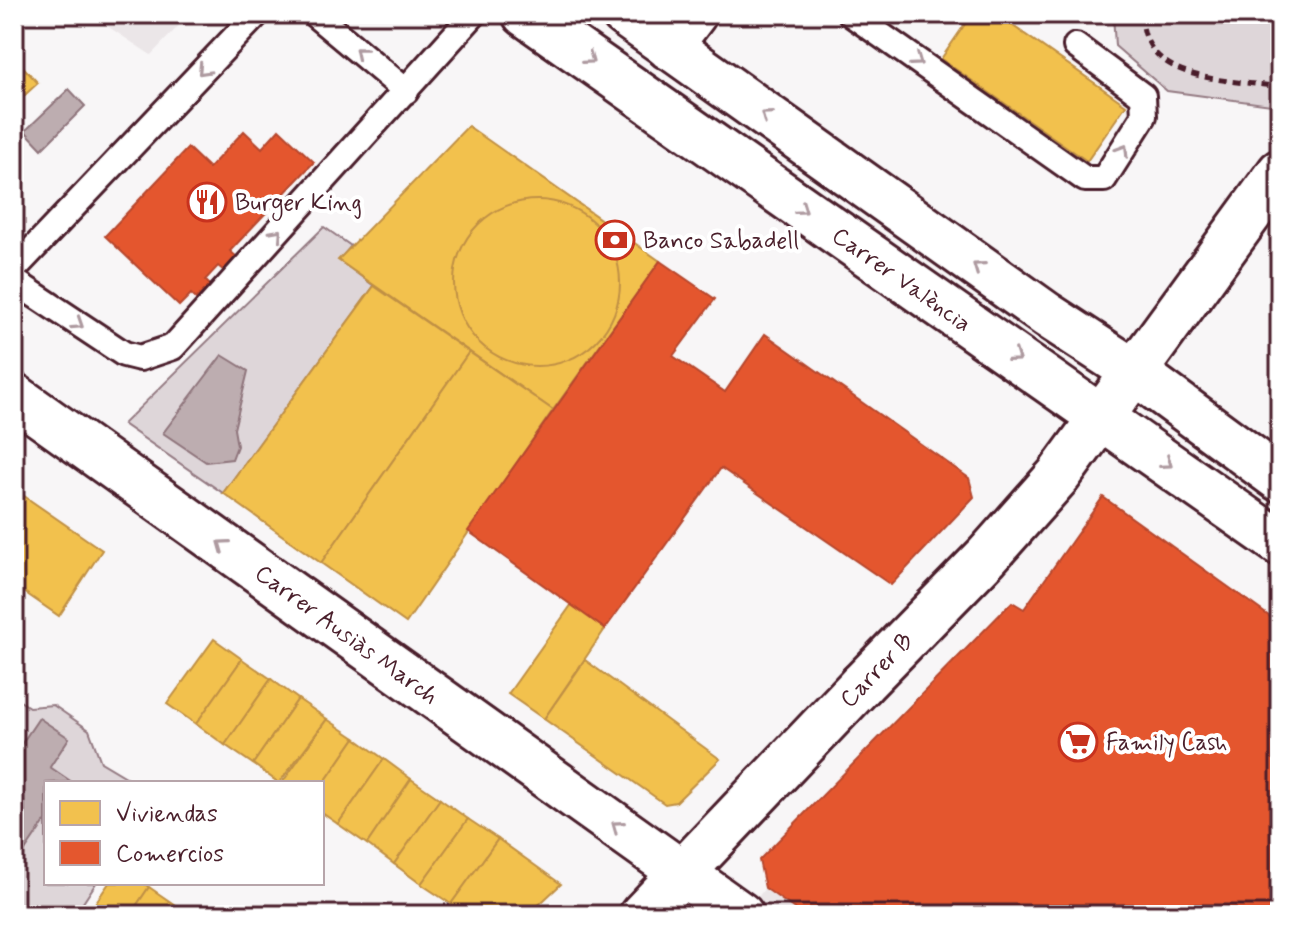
<svg xmlns="http://www.w3.org/2000/svg" width="1294" height="929" font-family="Mynerve,sans-serif">
<rect width="100%" height="100%" fill="#f8f6f7"/>
<filter id="ink" filterUnits="userSpaceOnUse"><feTurbulence type="fractalNoise" baseFrequency=".0125" numOctaves="2"/><feDisplacementMap in="SourceGraphic" scale="16" xChannelSelector="R" yChannelSelector="G"/><feConvolveMatrix kernelMatrix="1 2 1 2 8 2 1 2 1" color-interpolation-filters="sRGB"/></filter>
<g filter="url(#ink)">
<g fill="#ebe6e8">
<polygon points="89,14 190,14 151,55"/>
<polygon points="765,888 803,915 744,915"/>
</g>
<g fill="#ded6d9" stroke="#947a82" stroke-width="2">
<polygon points="1113,14 1280,14 1280,92 1271,105 1167,91 1115,46"/>
<polygon points="324,227 351,246 339,260 374,286 223,493 123,424"/>
<polygon points="14,697 29,707 53,705 89,730 101,762 136,783 46,783 46,883 96,883 75,915 14,915"/>
</g>
<g fill="#bdadb0" stroke="#8f747b" stroke-width="2">
<polygon points="69,89 85,106 42,149 25,131"/>
<polygon points="222,355 248,371 234,429 237,446 232,459 206,462 163,433"/>
<polygon points="39,718 69,738 50,767 72,782 46,783 46,820 14,867 14,755"/>
</g>
<g fill="#f2c14e" stroke="#c09044" stroke-width="2">
<polygon points="972,14 996,14 1126,105 1087,161 941,59"/>
<polygon points="14,57 38,83 14,105"/>
<polygon points="468,126 660,261 553,410 338,260"/>
<circle cx="537" cy="283" r="83"/>
<polygon points="374,286 469,352 321,563 223,493"/>
<polygon points="469,352 553,410 406,623 321,563"/>
<polygon points="14,489 102,550 59,616 14,585"/>
<polygon points="572,604 605,629 544,719 508,694"/>
<polygon points="214,639 242,659 196,724 167,704"/>
<polygon points="242,659 271,679 225,745 196,724"/>
<polygon points="585,660 720,759 676,802 665,804 544,719"/>
<polygon points="271,679 298,699 253,764 225,745"/>
<polygon points="298,699 327,719 279,783 253,764"/>
<polygon points="327,719 355,738 322,786 282,783"/>
<polygon points="355,738 384,759 338,824 322,813 322,786"/>
<polygon points="384,759 411,779 367,844 338,824"/>
<polygon points="411,779 440,799 394,864 367,844"/>
<polygon points="440,799 468,819 421,884 394,864"/>
<polygon points="468,819 498,839 451,904 421,884"/>
<polygon points="498,839 561,884 528,915 467,915 451,904"/>
<polygon points="109,883 143,883 149,887 130,915 87,915"/>
<polygon points="149,887 178,907 172,915 130,915"/>
<polygon points="178,907 189,915 172,915"/>
</g>
<g fill="#e4572e" stroke="#b6462d" stroke-width="2">
<polygon points="279,129 314,162 230,251 237,257 224,271 218,266 205,280 210,285 196,299 191,294 179,306 105,236 188,148 209,168 244,131 262,148"/>
<polygon points="660,261 715,299 673,356 725,392 765,334 969,478 974,497 891,585 721,468 605,629 468,531"/>
<polygon points="1103,497 1280,624 1280,915 803,915 765,888 759,860 1012,602 1024,609"/>
</g>
<g fill="none" stroke-linecap="round" stroke-linejoin="round">
<defs>
<g id="service">
<polyline points="314,14 406,91"/>
<polyline points="851,14 1085,179 1104,179 1144,116 1143,96 1076,46"/>
<polyline points="14,269 257,14"/>
<polyline points="14,281 124,354 140,358 173,347 474,14"/>
</g>
<g id="minor">
<polyline points="669,47 694,14"/>
<polyline points="14,396 741,915"/>
<polyline points="861,685 987,556 1059,475 1280,172"/>
</g>
<polyline id="tertiary" points="642,915 861,685"/>
<g id="primary">
<polyline points="525,14 1280,543"/>
<polyline points="624,14 1047,315 1136,373 1280,479"/>
</g>
</defs>
<use href="#service" stroke="#4a1f2b" stroke-width="30"/>
<use href="#minor" stroke="#4a1f2b" stroke-width="50"/>
<use href="#tertiary" stroke="#4a1f2b" stroke-width="50"/>
<use href="#primary" stroke="#4a1f2b" stroke-width="50"/>
<path stroke="#4a1f2b" stroke-width="5" stroke-dasharray="8 6" stroke-linecap="butt" d="M1142,14c0,70 87,65 138,73"/>
<use href="#service" stroke="#fff" stroke-width="24"/>
<use href="#minor" stroke="#fff" stroke-width="44"/>
<use href="#tertiary" stroke="#fff" stroke-width="44"/>
<use href="#primary" stroke="#fff" stroke-width="44"/>
</g>
<defs><path id="oneway-chevron" d="M-2-3.5L2.5 0L-2 3.5" fill="none" stroke-width="1.6" stroke-linecap="round" stroke-linejoin="round" transform="scale(2)"/></defs>
<g stroke="#ae9aa0">
<use href="#oneway-chevron" transform="translate(360 52) rotate(-140)"/>
<use href="#oneway-chevron" transform="translate(589 59) rotate(36)"/>
<use href="#oneway-chevron" transform="translate(917 61) rotate(35)"/>
<use href="#oneway-chevron" transform="translate(203 70) rotate(134)"/>
<use href="#oneway-chevron" transform="translate(766 116) rotate(-144)"/>
<use href="#oneway-chevron" transform="translate(1123 150) rotate(-58)"/>
<use href="#oneway-chevron" transform="translate(802 209) rotate(35)"/>
<use href="#oneway-chevron" transform="translate(277 234) rotate(-48)"/>
<use href="#oneway-chevron" transform="translate(978 267) rotate(-145)"/>
<use href="#oneway-chevron" transform="translate(78 324) rotate(33)"/>
<use href="#oneway-chevron" transform="translate(1015 357) rotate(35)"/>
<use href="#oneway-chevron" transform="translate(1167 463) rotate(35)"/>
<use href="#oneway-chevron" transform="translate(223 545) rotate(-144)"/>
<use href="#oneway-chevron" transform="translate(617 826) rotate(-144)"/>
</g>
</g>
<defs>
<symbol id="restaurant-ring" viewBox="-11 -11 22 22"><circle r="9.5" fill="#fff" stroke="#c8321e" stroke-width="1.5"/><path d="M-5-6h1v4h1v-4h1v4h1v-4h1v5L-1.5 .5V6h-2V.5L-5-1ZM5-6V6H3V1.5H1.5Q1.5-4 5-6Z" fill="#c8321e"/></symbol>
<symbol id="bank-ring" viewBox="-11 -11 22 22"><circle r="9.5" fill="#fff" stroke="#c8321e" stroke-width="1.5"/><path d="M-6-4H6V4H-6ZM0-2.3a2.3 2.3 0 1 0 0 4.6a2.3 2.3 0 1 0 0-4.6Z" fill="#c8321e"/></symbol>
<symbol id="supermarket-ring" viewBox="-11 -11 22 22"><circle r="9.5" fill="#fff" stroke="#c8321e" stroke-width="1.5"/><path d="M-6-5.5h2.5l.6 2H6L4.5 2H-2.5L-4.4-4H-6ZM-1.5 3.2a1.3 1.3 0 1 0 .1 0ZM3 3.2a1.3 1.3 0 1 0 .1 0Z" fill="#c8321e"/></symbol>
</defs>
<g fill-rule="evenodd">
<use href="#restaurant-ring" x="185" y="180" width="44" height="44"/>
<use href="#bank-ring" x="593" y="218" width="44" height="44"/>
<use href="#supermarket-ring" x="1056" y="720" width="44" height="44"/>
</g>
<g text-anchor="middle" stroke-width="8" stroke-linejoin="round" paint-order="stroke">
<g font-size="24" fill="#4a1f2b" stroke="#fff" text-anchor="start">
<text x="235" y="210">Burger King</text>
<text x="643" y="248">Banco Sabadell</text>
<text x="1106" y="750">Family Cash</text>
</g>
<g font-size="24" fill="#4a1f2b" stroke="#fff">
<text transform="translate(902 279) rotate(35)" y="8">Carrer València</text>
<text transform="translate(347 634) rotate(36)" y="8">Carrer Ausiàs March</text>
<text transform="translate(876 670) rotate(-46)" y="8">Carrer B</text>
</g>
</g>
<rect width="1294" height="929" fill="none" stroke="#fff" stroke-width="48"/>
<rect x="24" y="24" width="1246" height="881" fill="none" stroke="#4a1f2b" stroke-width="3" filter="url(#ink)"/>
<rect x="44" y="781" width="280" height="104" fill="#ffffff" stroke="#b7a5aa" stroke-width="2"/>
<rect x="60" y="801" width="40" height="24" fill="#f2c14e" stroke="#b7a5aa" stroke-width="2"/>
<text x="116" y="821" font-size="24" fill="#4a1f2b">Viviendas</text>
<rect x="60" y="841" width="40" height="24" fill="#e4572e" stroke="#b7a5aa" stroke-width="2"/>
<text x="116" y="861" font-size="24" fill="#4a1f2b">Comercios</text>
</svg>
